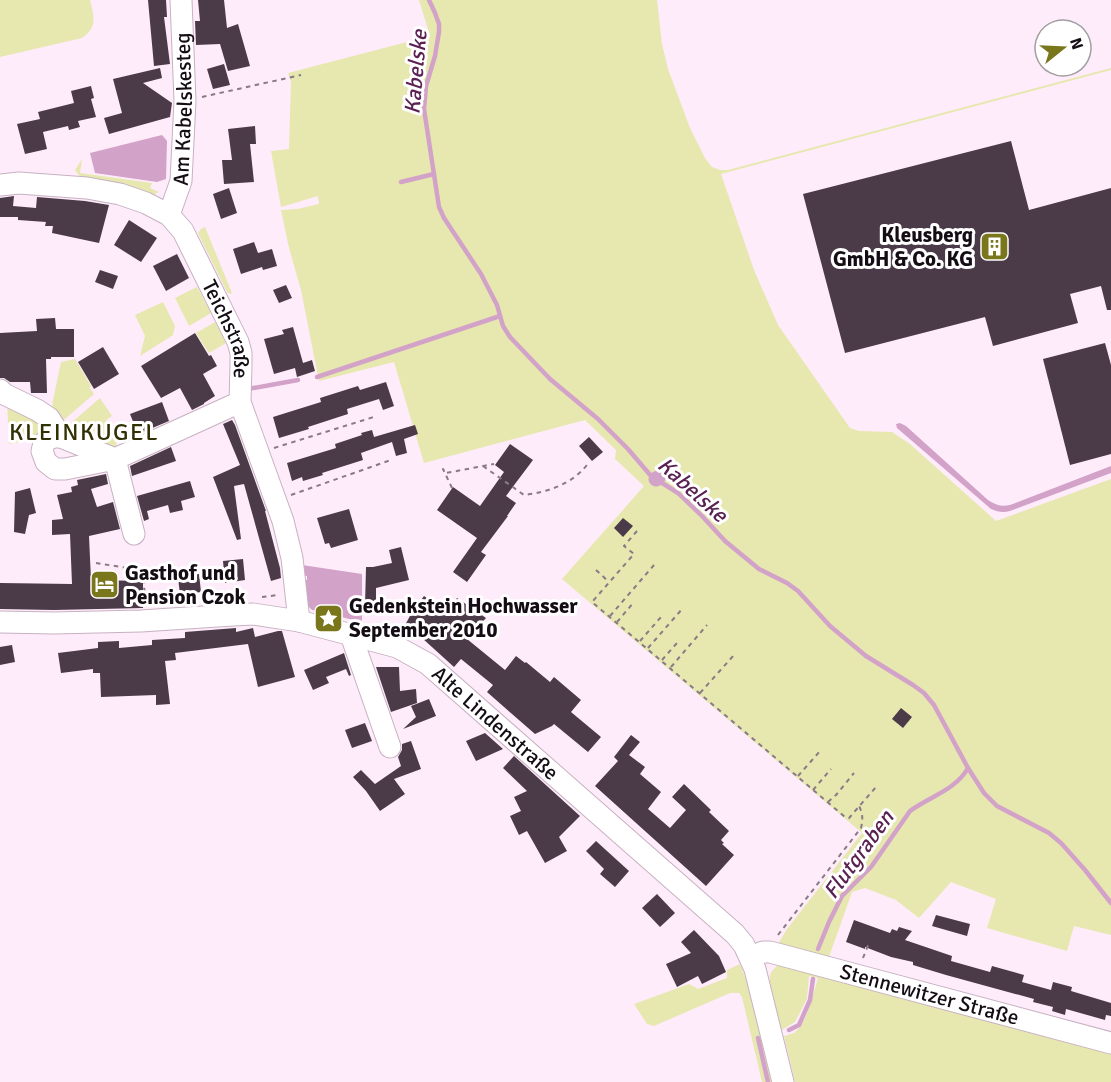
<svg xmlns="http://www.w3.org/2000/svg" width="1111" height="1082" font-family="Signika,sans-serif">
<rect width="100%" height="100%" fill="#ffecfa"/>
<g fill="#e7e7b0">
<path d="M0,0h90c4,17 8,27 -8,38l-82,19z"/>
<polygon points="419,0 657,0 662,44 668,69 690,128 705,158 712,167 720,170 728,170 1111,68 1111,70 721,174 754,270 778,325 850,428 859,431 892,432 910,444 996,521 1111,479 1111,935 1074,926 1067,951 987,928 996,899 951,882 919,918 896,900 865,888 852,892 829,957 778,944 787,929 862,833 562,579 644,486 615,459 616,450 585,420 424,463 394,362 319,381 301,290 289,248 281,210 297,209 319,204 318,196 281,207 271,151 289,149 291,82 288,73 430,36"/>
<polygon points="82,159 80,173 152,183 150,188 159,192 150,196 85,183 75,170"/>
<polygon points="205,227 232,293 230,294 227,292 198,233 201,229"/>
<polygon points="197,287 211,313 189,326 175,298"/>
<polygon points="163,302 175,326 173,335 140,356 145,336 135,315"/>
<polygon points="215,322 226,343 209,353 196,333"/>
<polygon points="75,359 91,386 90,388 94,394 59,424 52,410 53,400 61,362"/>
<polygon points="100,398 112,416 106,420 119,450 63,430"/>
<polygon points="7,400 42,424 41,431 36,439 9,444"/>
<polygon points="740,964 746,979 752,988 774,1082 762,1082 742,997 739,993 730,993 654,1026 647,1024 634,1004 689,984 698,989 727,978 727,970"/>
<path d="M780,964l331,87v31h-316l-11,-46c2,0 8,-3 10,-3 13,-9 19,-40 24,-55l-9,-2 -2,23 -12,23 -13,8c-3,-12 -14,-45 -12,-55 2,-5 5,-8 10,-11z"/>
</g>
<g fill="#d2a2c8">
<polygon points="162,135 167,141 166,179 157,182 95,173 90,153"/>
<path d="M900,423l6,3 82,74c8,5 13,7 22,5l101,-39v7l-101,38c-7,2 -12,1 -19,-2l-94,-81 -1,-4z"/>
<polygon points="302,565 362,574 362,622 312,610 308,606 306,584 304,583 304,580 307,580 307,576 303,576"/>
</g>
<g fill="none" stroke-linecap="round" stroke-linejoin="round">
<g stroke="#d2a2c8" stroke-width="4.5">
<polyline points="429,0 435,13 439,24 439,32 435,56 426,86 424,109 439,207 444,218 481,274 497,305 503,326 510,337 550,379 598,419 628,449 651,476 678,493 702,516 725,541 759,569 787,583 798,591 830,626 866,656 913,685 924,693 934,705 968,768 984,793 997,806 1049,833 1061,843 1085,870 1111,903"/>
<polyline points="401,182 434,174"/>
<polyline points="317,377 500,316"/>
<polyline points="248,389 298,380"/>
<path d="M818,949l11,-27 13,-26 29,-29 39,-56c18,-14 45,-20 58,-43"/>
<polyline points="789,1030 799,1025 810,1000 813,979"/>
<polyline points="758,1038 768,1082"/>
</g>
<polyline stroke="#d2a2c8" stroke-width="15" points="656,479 658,478"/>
</g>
<g fill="#4b3a48">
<polygon points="148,0 166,0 167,17 164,17 170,64 154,66"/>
<polygon points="198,0 224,0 227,28 238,24 250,66 228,71 220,44 196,45 195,21 200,21"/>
<polygon points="224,64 230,85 213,89 207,69"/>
<polygon points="160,68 162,78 143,83 172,103 170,117 109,134 104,118 122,113 113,79"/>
<polygon points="91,86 94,98 91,99 96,117 78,121 80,127 69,130 68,126 43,132 47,149 25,154 17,124 40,119 38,112 74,103 71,91"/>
<polygon points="255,126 256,144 250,144 254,182 224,184 222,160 232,160 228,129"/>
<polygon points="1011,141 1029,210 1111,188 1111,310 1107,310 1101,286 1070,294 1078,323 993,346 985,317 845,353 803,194"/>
<polygon points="229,188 237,213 221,219 213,194"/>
<polygon points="14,196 13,206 36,208 37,197 85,201 109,205 99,243 52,233 53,226 45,226 46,222 18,220 18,217 0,217 0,198"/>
<polygon points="129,220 157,238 141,262 114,245"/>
<polygon points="254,242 258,253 272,249 277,266 263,270 262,267 241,274 233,249"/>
<polygon points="177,254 189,278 166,291 153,266"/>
<polygon points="100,270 118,276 113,289 95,282"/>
<polygon points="286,285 292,298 279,303 273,290"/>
<polygon points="55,318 56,329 74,329 74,357 51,357 51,359 46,359 47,393 31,393 30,382 10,382 4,378 0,378 0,333 37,331 36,319"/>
<polygon points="293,327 303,363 312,360 315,371 297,377 295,368 274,374 264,339 284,334 282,330"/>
<polygon points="195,333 209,356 211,355 217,366 203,374 215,396 204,403 204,404 192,410 180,388 161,398 141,366"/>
<polygon points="1105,343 1111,365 1111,454 1070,465 1043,359"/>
<polygon points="103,347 119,374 94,389 78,362"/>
<polygon points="386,382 394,406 383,410 379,399 347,409 348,414 308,427 309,429 279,438 273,417 321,402 320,398 358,386 360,390"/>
<polygon points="162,402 169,421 138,434 130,414"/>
<polygon points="232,420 235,425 266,511 265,511 280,568 281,578 271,581 244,484 234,486 241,539 237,540 213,477 240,465 223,424"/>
<polygon points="415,425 418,434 404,439 407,453 396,456 392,442 361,453 363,460 322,473 323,475 303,481 302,477 292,481 287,463 336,448 335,444 362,435 361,433 372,430 374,437"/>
<polygon points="589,437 603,452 592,461 579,446"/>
<polygon points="510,444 533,460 506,496 516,503 507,516 508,516 481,552 486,555 467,582 453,572 477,538 437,510 453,487 480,506 504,472 495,465"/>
<polygon points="171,447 176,461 132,476 130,466"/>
<polygon points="106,474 108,484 91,489 97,507 113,502 120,529 89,536 91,580 143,581 143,608 54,610 0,609 0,583 72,584 70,534 52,535 52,520 63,519 57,495 72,492 71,487 78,485 77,480"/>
<polygon points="190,481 195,497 181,501 183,510 170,513 168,505 147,511 149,519 144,521 137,496"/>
<polygon points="30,488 36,513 29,515 25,534 14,532 15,492"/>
<polygon points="349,509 358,540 331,548 329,543 325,544 317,518"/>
<polygon points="623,518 633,526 623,537 614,528"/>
<polygon points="401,547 409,580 376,588 376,606 365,606 366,567 373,567 392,563 389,550"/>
<polygon points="243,559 245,580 225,583 223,561"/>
<polygon points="199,574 201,592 180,595 178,577"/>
<polygon points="424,596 447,613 457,598 486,618 467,639 505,670 516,656 525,663 526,662 550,682 554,677 581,700 571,712 601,737 588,752 554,724 552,726 535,734 487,692 493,685 461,659 454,667 422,638 403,629 411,614"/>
<polygon points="236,628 236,632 253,628 255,637 278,631 282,631 295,677 258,687 248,644 175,653 176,660 165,661 170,704 156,705 156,695 101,697 100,673 93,673 93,669 61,673 58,653 98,648 98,642 119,641 119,648 152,645 152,640 185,638 185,632"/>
<polygon points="12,645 15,662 0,665 0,647"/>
<polygon points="344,653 351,675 349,676 346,669 326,677 329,683 313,690 304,670"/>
<polygon points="376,667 399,667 400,691 416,689 417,703 391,712"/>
<polygon points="429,699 436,716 403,729 416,717 411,706"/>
<polygon points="901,708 912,717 903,728 892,719"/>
<polygon points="365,723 372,741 352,748 345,730"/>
<polygon points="485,733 503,749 476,761 466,741"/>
<polygon points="631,735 640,742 629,755 645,767 640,774 661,792 648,809 670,828 686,810 672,797 684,784 711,810 709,812 729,831 721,840 724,843 722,844 734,855 706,886 595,786 618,761 614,757"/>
<polygon points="411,741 421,769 394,779 405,794 380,811 366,791 353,777 361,770 375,784 401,766 398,757 402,750 402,744"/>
<polygon points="514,756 580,816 559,837 567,851 545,863 527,831 519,835 510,816 521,811 514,797 527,791 503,768"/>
<polygon points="596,841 629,871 615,887 600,874 604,869 586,851"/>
<polygon points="657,894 675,913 660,927 642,908"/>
<polygon points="936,915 970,924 967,936 932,926"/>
<polygon points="854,920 890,933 892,929 897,931 899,927 912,931 905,940 952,956 951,961 990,972 992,966 1024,975 1022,982 1051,990 1053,982 1072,987 1071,991 1111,1003 1111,1016 1106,1015 1105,1020 1066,1009 1065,1015 1052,1011 1053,1007 1033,1002 1034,999 946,975 913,965 913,962 891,957 865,947 865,949 846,942"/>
<polygon points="694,930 719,956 726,972 702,984 698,976 677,987 666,964 691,953 681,942"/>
</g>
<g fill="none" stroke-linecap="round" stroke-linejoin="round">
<defs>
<g id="minor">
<path id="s1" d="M0,185l19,-2 27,2 41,3 33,6 26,9 23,12 14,16 55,111 3,11v12l-1,37 43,119 9,37 7,63"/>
<path id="s2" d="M169,215l12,-34 4,-80 -4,-101"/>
<polyline points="0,390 4,394 37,410 49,418 61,437"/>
<polyline points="115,459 61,437 55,437 48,439 44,443 42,451 46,462 55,469 65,469 115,459 240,402"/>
<polyline points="115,459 134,534"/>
<path id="s3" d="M0,622l54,1 87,-2 92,-6 20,-1 46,7 98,26 31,17 307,270 9,11 11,24 28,113"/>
<polyline points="351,635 390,747"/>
<path id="s4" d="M750,957l13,-5h7l341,91"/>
</g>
</defs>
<use href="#minor" stroke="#c7b1c2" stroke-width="23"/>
<g stroke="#887b85" stroke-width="2" stroke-dasharray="4.5 4.5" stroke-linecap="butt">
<polyline points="202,97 301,75"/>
<polyline points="274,448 377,416"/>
<path d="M483,466l41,29c24,-3 48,-11 63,-30"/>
<polyline points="452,488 443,469 446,473 494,464"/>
<polyline points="291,495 391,460"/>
<polyline points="637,531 624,546 634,554 592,602 845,817 849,818 876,787"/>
<polyline points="96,563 140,570 144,582 145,605"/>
<polyline points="596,570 609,582"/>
<polyline points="262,597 278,595"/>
<polyline points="610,616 654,565"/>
<polyline points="617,622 634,602"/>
<polyline points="640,641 661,617"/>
<polyline points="648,648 683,608"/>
<polyline points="662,660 677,643"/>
<polyline points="671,667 707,625"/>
<polyline points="700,693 734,655"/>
<polyline points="798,776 821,750"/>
<polyline points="813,790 831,769"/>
<polyline points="828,802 836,795 854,773"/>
<path d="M778,935l83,-107c2,-9 2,-14 -2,-22"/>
<polyline points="863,958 869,943"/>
</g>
<use href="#minor" stroke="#fff" stroke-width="21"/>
</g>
<defs>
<symbol id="building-square" viewBox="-11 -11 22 22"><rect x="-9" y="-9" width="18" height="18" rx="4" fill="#7a761b" stroke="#fff"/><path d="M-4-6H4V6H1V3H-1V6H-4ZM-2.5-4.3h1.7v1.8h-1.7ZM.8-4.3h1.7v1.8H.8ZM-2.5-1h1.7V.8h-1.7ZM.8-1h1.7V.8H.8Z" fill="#fff"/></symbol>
<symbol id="hotel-square" viewBox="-11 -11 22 22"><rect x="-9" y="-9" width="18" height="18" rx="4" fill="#7a761b" stroke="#fff"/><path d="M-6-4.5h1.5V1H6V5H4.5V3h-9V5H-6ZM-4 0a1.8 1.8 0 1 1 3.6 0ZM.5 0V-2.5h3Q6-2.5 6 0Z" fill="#fff"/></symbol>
<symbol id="sight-square" viewBox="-11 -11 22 22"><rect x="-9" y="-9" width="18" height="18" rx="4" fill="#7a761b" stroke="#fff"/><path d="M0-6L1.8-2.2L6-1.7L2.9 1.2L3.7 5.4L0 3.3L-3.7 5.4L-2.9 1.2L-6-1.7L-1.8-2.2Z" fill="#fff"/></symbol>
</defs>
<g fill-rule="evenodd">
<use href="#building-square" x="978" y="230" width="33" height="33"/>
<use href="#hotel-square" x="88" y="568" width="33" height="33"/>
<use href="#sight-square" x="312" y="602" width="33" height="33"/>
</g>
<g text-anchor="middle" stroke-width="6" stroke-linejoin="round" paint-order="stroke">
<g font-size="21" fill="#140d13" stroke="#fff">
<text dy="7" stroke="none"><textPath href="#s2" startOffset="108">Am Kabelskesteg</textPath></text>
<text dy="7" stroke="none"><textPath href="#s1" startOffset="304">Teichstraße</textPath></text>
<text dy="7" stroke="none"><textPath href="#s3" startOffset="526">Alte Lindenstraße</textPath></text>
<text dy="7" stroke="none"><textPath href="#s4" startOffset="186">Stennewitzer Straße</textPath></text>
</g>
<g font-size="21" font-weight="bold" fill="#140d13" stroke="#fff" text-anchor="start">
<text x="973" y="242" text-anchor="end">Kleusberg<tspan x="973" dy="24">GmbH &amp; Co. KG</tspan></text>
<text x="125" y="580">Gasthof und<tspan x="125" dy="24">Pension Czok</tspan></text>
<text x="349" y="613">Gedenkstein Hochwasser<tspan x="349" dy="24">September 2010</tspan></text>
</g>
<g font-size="22" font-style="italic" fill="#5a2152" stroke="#fff">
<text transform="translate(415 72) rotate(-85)" y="8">Kabelske</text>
<text transform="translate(693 489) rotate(42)" y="8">Kabelske</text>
<text transform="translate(858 854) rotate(-54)" y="8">Flutgraben</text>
</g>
<g font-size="24" letter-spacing="1.5" fill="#312f04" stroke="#fff">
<text x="84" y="440">KLEINKUGEL</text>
</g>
</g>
<g transform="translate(1063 48) rotate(72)"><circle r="28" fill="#ffffff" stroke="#a19ea1" stroke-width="1.5"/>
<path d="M0-4.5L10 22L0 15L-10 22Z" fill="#7a761b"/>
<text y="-9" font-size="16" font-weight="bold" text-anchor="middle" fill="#140d13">N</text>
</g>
</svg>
